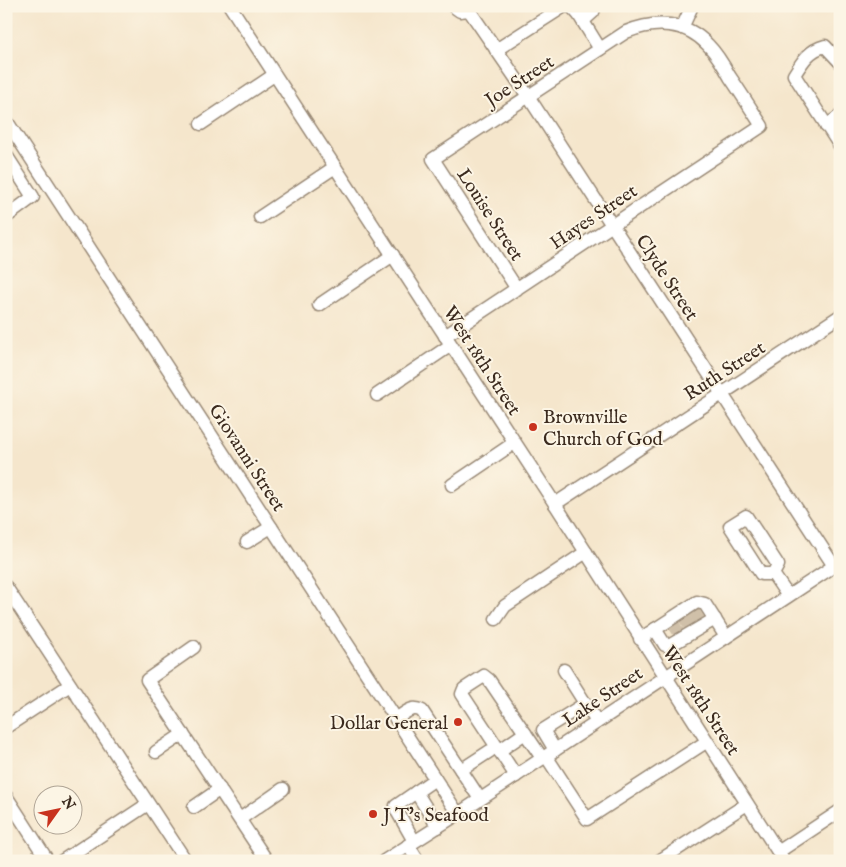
<svg xmlns="http://www.w3.org/2000/svg" width="846" height="867" font-family="'IM FELL English',serif">
<rect width="100%" height="100%" fill="#fcf5e5"/>
<filter id="ink" filterUnits="userSpaceOnUse"><feTurbulence type="fractalNoise" baseFrequency=".02" numOctaves="2"/><feDisplacementMap in="SourceGraphic" scale="10" xChannelSelector="R" yChannelSelector="G"/><feConvolveMatrix kernelMatrix="1 2 1 2 8 2 1 2 1" color-interpolation-filters="sRGB"/></filter>
<filter id="wash" filterUnits="userSpaceOnUse"><feTurbulence type="fractalNoise" baseFrequency=".0096" numOctaves="4" result="noise"/><feDisplacementMap in="SourceGraphic" scale="20" xChannelSelector="R" yChannelSelector="G"/><feGaussianBlur stdDeviation="1.12" result="paint"/><feColorMatrix in="noise" values="0 0 0 0 0 0 0 0 0 0 0 0 0 0 0 0 0 1.4 0 .05"/><feComposite in="paint" operator="in"/></filter>
<g filter="url(#wash)">
<rect width="100%" height="100%" fill="#f5e6cc"/>
</g>
<g filter="url(#ink)">
<g fill="none" stroke-linecap="round" stroke-linejoin="round">
<g stroke="#d0c0a9" stroke-width="12" stroke-dasharray="12 6" stroke-linecap="butt">
<polyline points="694,612 699,620"/>
<polyline points="684,618 690,627"/>
<polyline points="674,625 679,633"/>
</g>
<defs>
<g id="minor">
<polyline points="230,6 555,504 784,861"/>
<polyline points="453,6 460,11 469,10 472,6"/>
<polyline points="571,6 579,15 600,49"/>
<polyline points="469,10 528,96 834,566"/>
<polyline points="583,21 593,12 595,6"/>
<polyline points="682,28 692,6"/>
<polyline points="496,50 563,7 568,6"/>
<path d="M840,62l-15,-16c-16,4 -23,16 -31,29l46,71"/>
<polyline points="6,120 458,814"/>
<polyline points="201,124 274,75"/>
<polyline points="826,126 840,116"/>
<polyline points="6,155 33,197 6,217"/>
<polyline points="260,217 335,167"/>
<polyline points="319,305 393,255"/>
<path d="M445,336c106,-70 211,-140 317,-210 -11,-17 -21,-33 -32,-49 -6,-11 -13,-23 -22,-32 -22,-24 -53,-25 -82,-13l-193,127 84,130"/>
<polyline points="377,395 451,345"/>
<polyline points="452,485 514,443"/>
<polyline points="555,504 840,316"/>
<polygon points="746,516 778,565 773,574 761,574 730,526"/>
<polyline points="247,542 271,527"/>
<polyline points="773,574 788,596"/>
<polyline points="6,587 186,861"/>
<polyline points="496,619 505,606 586,552"/>
<polyline points="655,629 665,645 669,646 715,619"/>
<polyline points="640,639 697,602 705,604 726,637"/>
<polyline points="194,647 147,680 267,861"/>
<polyline points="564,670 597,722"/>
<path d="M396,719c9,-6 16,-14 26,-8l58,88"/>
<polyline points="6,727 70,685"/>
<polyline points="555,750 543,730 586,703"/>
<polyline points="499,751 525,733"/>
<polyline points="156,752 183,734"/>
<polyline points="546,756 587,819 706,742"/>
<polyline points="461,770 490,751"/>
<polyline points="516,776 462,694 464,689 484,676 489,680 542,758"/>
<polyline points="416,792 438,827"/>
<polyline points="6,796 48,861"/>
<polyline points="194,807 220,789"/>
<polyline points="240,819 283,789"/>
<polyline points="414,841 397,811 396,806 435,779"/>
<polyline points="408,845 418,861"/>
<polyline points="778,852 840,811"/>
<polyline points="62,861 148,804"/>
<polyline points="384,861 458,814 840,562"/>
<polyline points="659,861 747,804"/>
</g>
</defs>
<use href="#minor" stroke="#988875" stroke-width="15"/>
<use href="#minor" stroke="#fff" stroke-width="12"/>
</g>
</g>
<g fill="#c8321e" stroke="#fcf5e5" stroke-width="2">
<circle cx="533" cy="427" r="5"/>
<circle cx="458" cy="722" r="5"/>
<circle cx="373" cy="814" r="5"/>
</g>
<g text-anchor="middle" stroke-width="4" stroke-linejoin="round" paint-order="stroke">
<g font-size="19" fill="#3b2a1e" stroke="#fcf5e5">
<text transform="translate(519 80) rotate(-33)" y="7">Joe Street</text>
<text transform="translate(491 214) rotate(57)" y="7">Louise Street</text>
<text transform="translate(593 216) rotate(-34)" y="7">Hayes Street</text>
<text transform="translate(668 277) rotate(57)" y="7">Clyde Street</text>
<text transform="translate(483 360) rotate(57)" y="7">West 18th Street</text>
<text transform="translate(724 370) rotate(-33)" y="7">Ruth Street</text>
<text transform="translate(248 457) rotate(57)" y="7">Giovanni Street</text>
<text transform="translate(602 696) rotate(-34)" y="7">Lake Street</text>
<text transform="translate(702 700) rotate(57)" y="7">West 18th Street</text>
</g>
<g font-size="19" fill="#3b2a1e" stroke="#fcf5e5" text-anchor="start">
<text x="543" y="423">Brownville<tspan x="543" dy="22">Church of God</tspan></text>
<text x="448" y="729" text-anchor="end">Dollar General</text>
<text x="383" y="821">J T's Seafood</text>
</g>
</g>
<rect width="846" height="867" fill="none" stroke="#fcf5e5" stroke-width="25"/>
<g transform="translate(58 810) rotate(57)"><circle r="24" fill="#fcf5e5" stroke="#afa495"/>
<path d="M0-4L9 19L0 12L-9 19Z" fill="#c8321e"/>
<text y="-8" font-size="14" font-weight="bold" text-anchor="middle" fill="#3b2a1e">N</text>
</g>
</svg>
